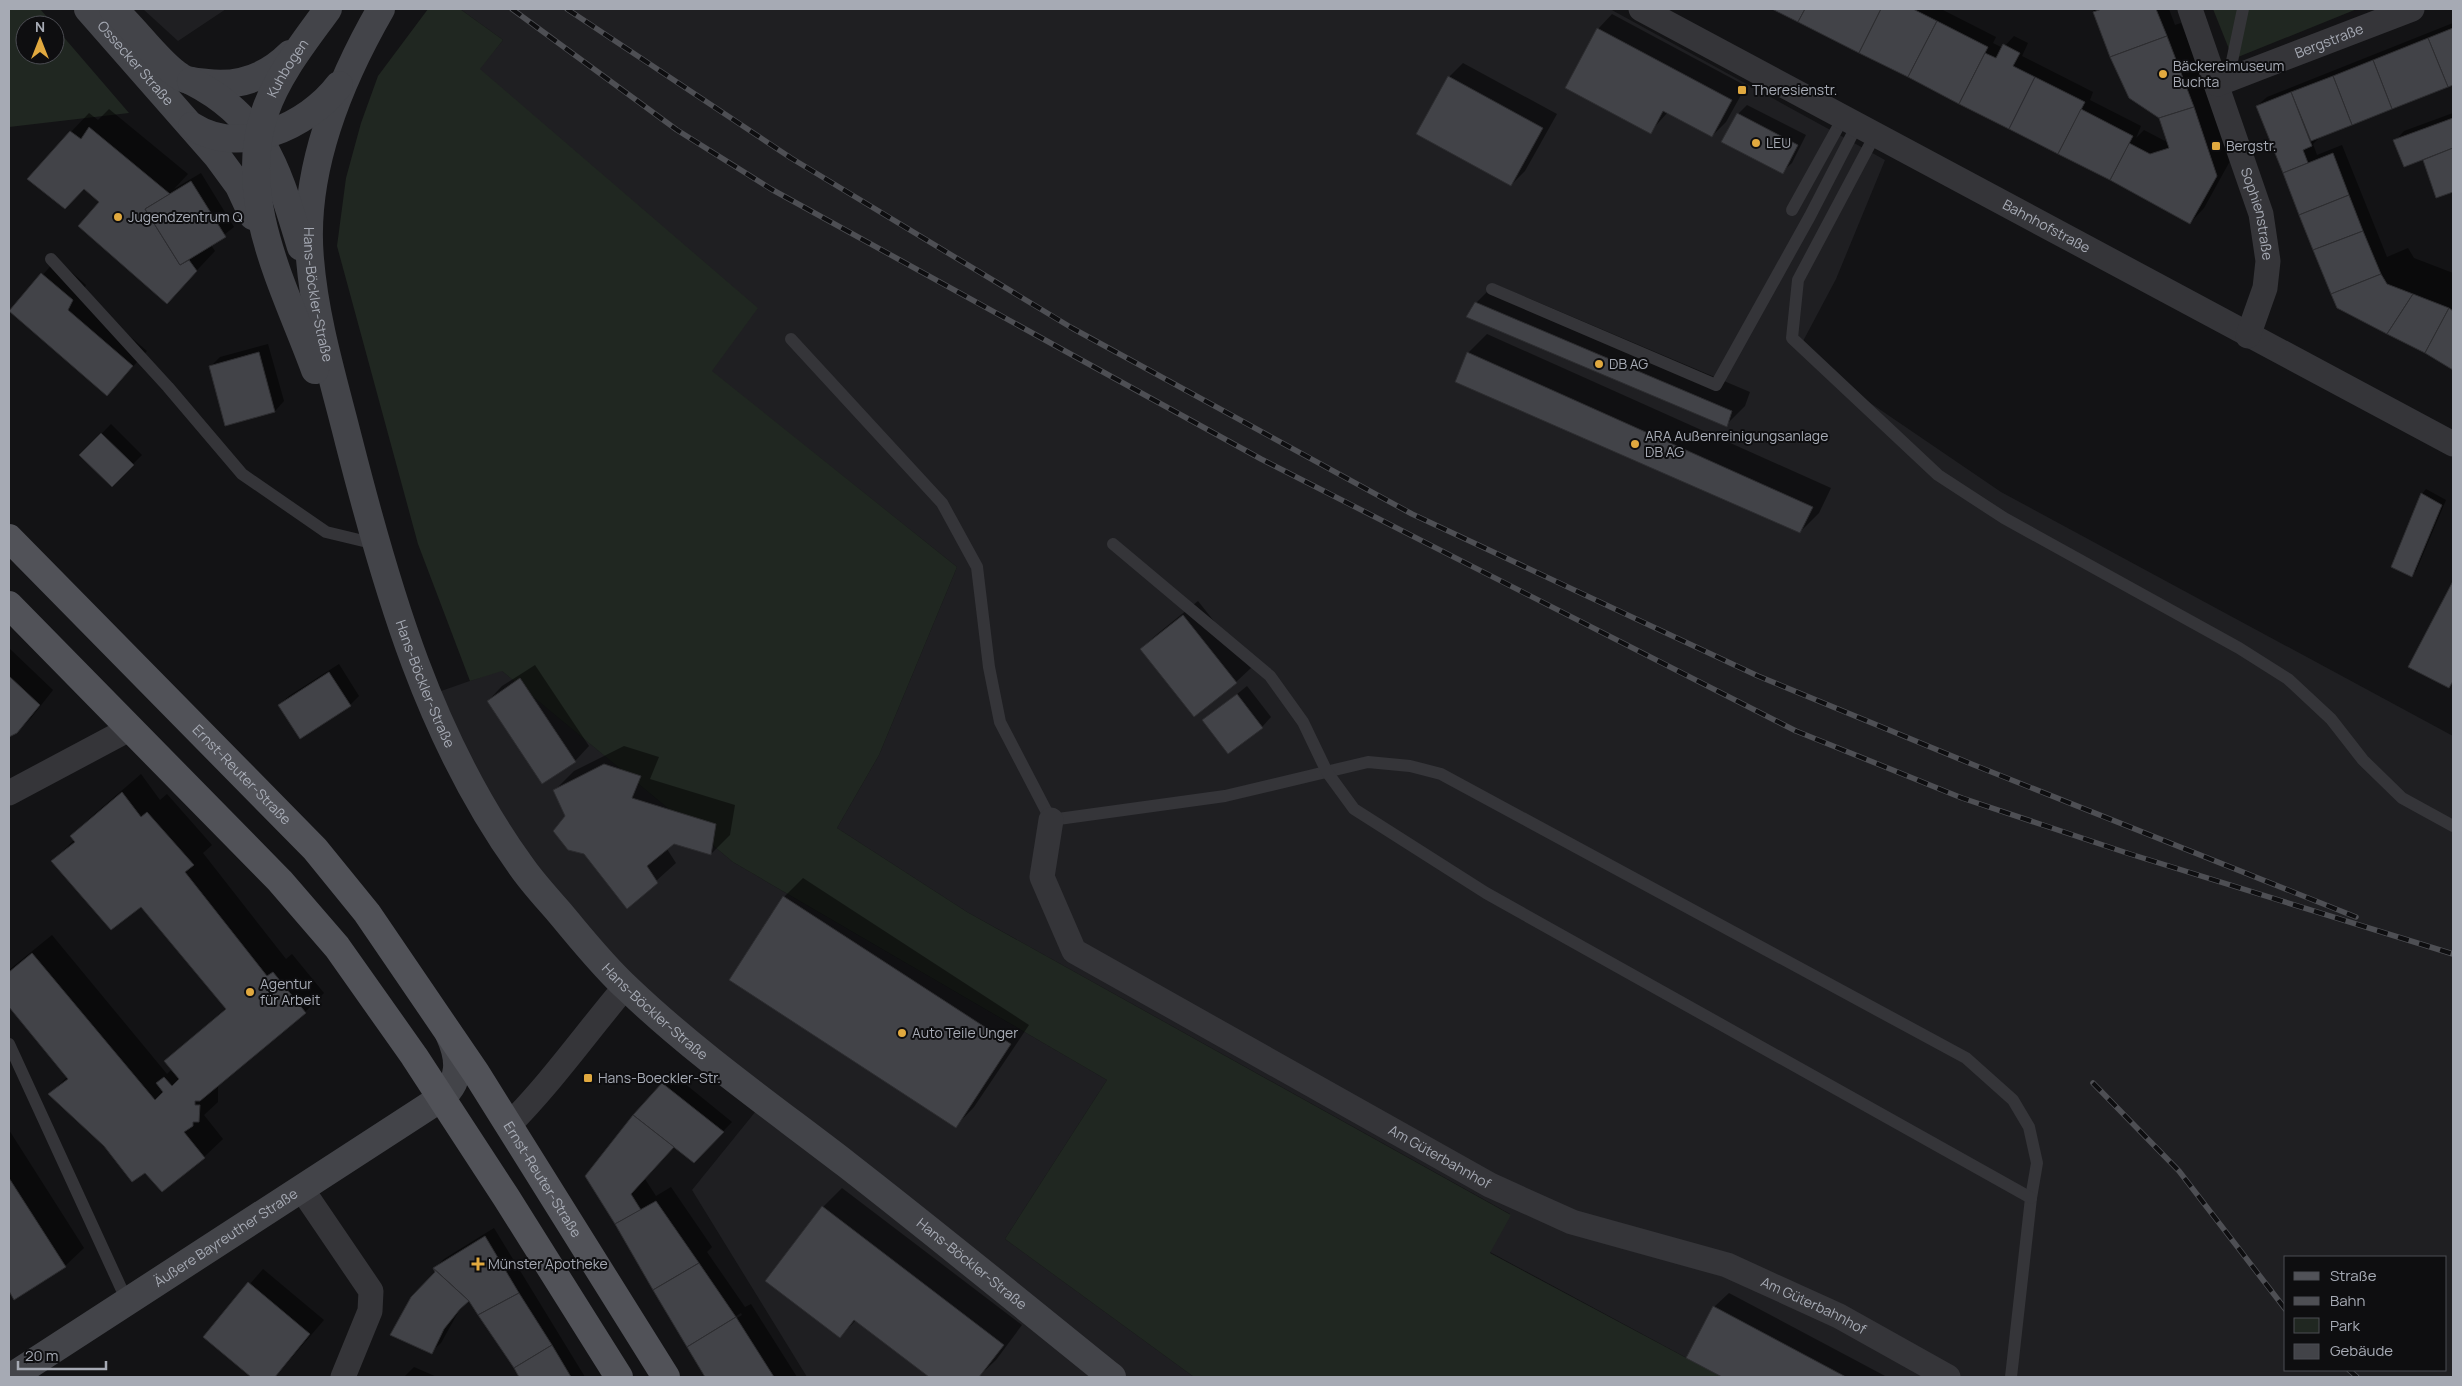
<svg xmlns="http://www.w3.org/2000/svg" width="2462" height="1386" font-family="Manrope,sans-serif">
<rect width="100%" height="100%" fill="#131315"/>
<g fill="#1f1f22" fill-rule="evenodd">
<polygon points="143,9 226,9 178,41"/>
<path d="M460,9h1150l275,151 -49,119 -35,66 40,38 160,109 452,244v641h-731l-232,-125 20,-38 -543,-302 -130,-84 42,-73 78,-188 -246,-196 46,-63 -278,-239 24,-29zM2286,1257h160v113h-160z"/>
<polygon points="501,670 733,862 1107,1080 1005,1239 1194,1377 807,1377 692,1190 760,1106 518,864 424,697"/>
</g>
<g fill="#202721">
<polygon points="9,9 40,9 54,25 25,25 25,55 55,55 55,27 129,113 9,127"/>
<polygon points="428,9 460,9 503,40 480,69 758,308 712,371 957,567 879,755 837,828 967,912 1511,1215 1490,1253 1722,1377 1194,1377 1005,1239 1107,1080 733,862 502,671 470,681 418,544 337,246 346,178 361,123 378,76"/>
<polygon points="2213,9 2357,9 2233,59"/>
</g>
<g fill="#0007" fill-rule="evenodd">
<polygon points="1775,9 1941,9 1996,37 1993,43 2003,48 2014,36 2028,43 2022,56 2093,92 2090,100 2141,126 2136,138 2144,130 2165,141 2168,140 2160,117 2111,57 2093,9 2169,9 2175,25 2181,23 2208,92 2230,161 2204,208 2190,223 2110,179"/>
<polygon points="1612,14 1746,86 1726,122 1712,136 1668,112 1650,132 1567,87 1598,29"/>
<polygon points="2453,23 2453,84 2321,136 2313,144 2317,155 2342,145 2387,257 2408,248 2414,258 2453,273 2453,367 2338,307 2257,106 2267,97"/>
<polygon points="1463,63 1557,114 1525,171 1511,185 1449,77"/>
<polygon points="1747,105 1806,135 1792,163 1782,172 1738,114"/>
<polygon points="109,109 188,174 174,189 201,173 234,227 211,245 215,251 185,283 100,202 71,132 89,113 98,120"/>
<polygon points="2453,113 2453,191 2437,196 2424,160 2428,156 2395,141 2404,131"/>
<polygon points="57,259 86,285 81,295 147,351 107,395 10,311"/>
<polygon points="1495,284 1750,392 1745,406 1726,425 1476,303"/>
<polygon points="1487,334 1831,488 1819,513 1800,532 1468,353"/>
<polygon points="268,344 284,401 275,411 226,424 211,366 220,357"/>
<polygon points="111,424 142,455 112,485 81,455"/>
<polygon points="2426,489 2446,500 2416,571 2412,575 2422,494"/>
<polygon points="2453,584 2453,682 2449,687 2409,666"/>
<polygon points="1198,601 1251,668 1236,682 1194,715 1141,649 1156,635"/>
<polygon points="9,648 53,690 31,718 17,732 9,735"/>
<polygon points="339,664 359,696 350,705 279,705 289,696"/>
<polygon points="535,665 589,746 575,761 488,701 502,686"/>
<polygon points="1247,686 1271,717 1262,727 1204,721"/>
<polygon points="624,746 659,757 650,779 735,805 730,835 711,854 674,843 667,849 676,863 627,907 567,817 555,790 574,771"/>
<polygon points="141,774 160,800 167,794 212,845 203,853 286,959 292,954 324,993 305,1012 215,1087 218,1087 218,1102 204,1115 223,1139 204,1157 145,1171 50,1094 68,1076 9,1005 9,970 52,935 167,1074 172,1069 166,1061 226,1008 141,905 53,861 75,839 72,836 91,817"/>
<polygon points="803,878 1029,1025 974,1107 956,1126 784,897"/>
<path d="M673,1074l59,48 -38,39 -19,-15 -30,33 11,17 15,-9 41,60 -5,5 38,55 6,-3 46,73h-91l-119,-201 47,-60zM741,1313l1,2 -39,24v-3z"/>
<polygon points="9,1130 84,1248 65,1266 15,1299 9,1289"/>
<polygon points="842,1188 1022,1325 996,1360 978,1377 931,1377 856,1320 840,1337 767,1281 823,1207"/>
<polygon points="494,1228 585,1377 521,1377 470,1300 461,1307 441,1343 431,1352 435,1268 444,1259"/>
<polygon points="263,1269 324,1320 275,1377 253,1377 204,1337"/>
<polygon points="1729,1293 1887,1377 1725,1377 1687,1357 1714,1307"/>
<polygon points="414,1367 437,1377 404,1377"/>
</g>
<g fill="#424348" stroke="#2d2d30">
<polygon points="1772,9 1805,9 1798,22"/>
<polygon points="1805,9 1881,9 1859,53 1798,22"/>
<polygon points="1881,9 1913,9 1937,21 1908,77 1859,53"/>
<polygon points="2102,9 2156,9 2167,36 2110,57 2093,12"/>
<polygon points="1937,21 1988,47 1959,104 1908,77"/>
<polygon points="1597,28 1732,100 1712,137 1663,111 1651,134 1565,88"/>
<polygon points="2453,28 2453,85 2448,87 2428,38"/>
<polygon points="2167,36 2194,107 2159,118 2129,98 2110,57"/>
<polygon points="2428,38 2448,87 2392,109 2373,60"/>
<polygon points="2003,44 2020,53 2013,66 2035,77 2009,129 1959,104 1985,53 1996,58"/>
<polygon points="2373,60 2392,109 2352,125 2333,76"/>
<polygon points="1448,76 1543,128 1511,186 1416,134"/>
<polygon points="2333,76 2352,125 2311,141 2291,92"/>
<polygon points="2035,77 2085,102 2058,154 2009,129"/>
<polygon points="2291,92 2312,146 2303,150 2308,163 2283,173 2256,106"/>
<polygon points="2194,107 2217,176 2190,224 2110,180 2129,143 2150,154 2169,148 2159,118"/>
<polygon points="2081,109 2133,136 2110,180 2058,154"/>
<polygon points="1737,113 1798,145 1783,174 1721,142"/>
<polygon points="2453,118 2453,148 2404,167 2393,140"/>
<polygon points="89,127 170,194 145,209 180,265 189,260 197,271 167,304 78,226 99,202 84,189 65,209 27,179 70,131 81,139"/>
<polygon points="2453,148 2453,192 2436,198 2423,160"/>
<polygon points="2333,153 2349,195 2299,215 2283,173"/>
<polygon points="191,181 226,237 180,265 145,209"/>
<polygon points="2349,195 2363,231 2313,250 2299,215"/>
<polygon points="2363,231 2381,274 2331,294 2313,250"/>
<polygon points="41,273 73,300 68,310 133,366 107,396 9,311"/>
<polygon points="2381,274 2387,284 2413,294 2387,334 2337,308 2331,294"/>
<polygon points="2413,294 2449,308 2425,353 2387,334"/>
<polygon points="1475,302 1732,411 1727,427 1466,317"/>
<polygon points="2449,308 2453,311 2453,370 2425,353"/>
<polygon points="259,352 275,412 225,426 209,366"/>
<polygon points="1467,352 1813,507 1800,533 1455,382"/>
<polygon points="101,433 134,465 112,487 79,455"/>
<polygon points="2421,493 2442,505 2412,577 2391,567"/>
<polygon points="2453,581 2453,681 2449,688 2408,667"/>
<polygon points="1183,615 1237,683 1194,717 1140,649"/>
<polygon points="329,672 351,706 300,739 278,705"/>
<polygon points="9,676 40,705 17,733 9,737"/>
<polygon points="520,678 576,762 542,784 487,701"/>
<polygon points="1237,694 1263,728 1228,754 1202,720"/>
<polygon points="604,764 641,776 632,798 716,824 711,855 674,844 647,866 658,883 627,909 584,854 568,850 553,831 565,816 553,790"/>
<polygon points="122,792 141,817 147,812 194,865 185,872 267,976 273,972 306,1013 200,1101 195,1101 195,1105 200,1105 199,1122 193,1122 193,1126 184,1132 205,1158 162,1192 145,1173 132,1182 104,1146 48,1094 68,1079 9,1007 9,972 32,953 155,1100 163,1092 156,1083 164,1077 172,1086 179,1079 164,1061 226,1009 141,907 111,930 51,861 75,842 70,836"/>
<polygon points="783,896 1011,1044 956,1128 729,980"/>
<polygon points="662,1083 724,1132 694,1163 633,1115"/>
<polygon points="633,1115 674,1147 631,1194 641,1210 615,1224 585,1176"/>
<polygon points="9,1178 66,1267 14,1300 9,1291"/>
<polygon points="656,1201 699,1263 653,1290 615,1224"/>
<polygon points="822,1206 1004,1345 979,1377 929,1377 854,1320 840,1338 765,1281"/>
<polygon points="485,1236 519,1293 478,1315 469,1301 433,1268"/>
<polygon points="699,1263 736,1317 687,1347 653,1290"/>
<polygon points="433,1268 469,1301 460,1309 444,1329 432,1354 390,1335 411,1297 435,1272"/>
<polygon points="248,1282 310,1334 275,1377 251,1377 203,1337"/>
<polygon points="519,1293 552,1345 514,1368 478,1315"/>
<polygon points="1713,1306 1846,1377 1722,1377 1686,1358"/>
<polygon points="736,1317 774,1377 705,1377 687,1347"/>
<polygon points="552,1345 571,1377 519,1377 514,1368"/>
</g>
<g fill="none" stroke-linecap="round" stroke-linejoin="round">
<g stroke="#353539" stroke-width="12">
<polyline points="2228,80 2243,9"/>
<polyline points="1875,135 1798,280 1792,338 1938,475 2004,518 2239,648 2288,679 2331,719 2363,760 2402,798 2453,826"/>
<polyline points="1792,210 1843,118"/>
<polyline points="51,259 168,387 242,474 326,532 376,544"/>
<polyline points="1492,289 1716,385 1810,216 1857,125"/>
<polyline points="791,339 942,503 977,567 989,667 1000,722 1051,820 1225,796 1368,762 1410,766 1441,774 1966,1058 2013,1100 2029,1127 2037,1163 2031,1198 2011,1377"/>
<polyline points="1113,544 1270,676 1303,722 1327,772 1354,809 1486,893 2031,1198"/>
<polyline points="9,1044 127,1301"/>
</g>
<g stroke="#353539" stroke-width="25">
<path id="s1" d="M1641,9l812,435"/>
<path id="s2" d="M2190,9l71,205 7,47 -3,27 -17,48"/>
<path id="s3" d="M2217,84l195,-75"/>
<polyline points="9,793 131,728"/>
<path id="s4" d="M1051,820l-9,57 32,74 416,234 82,37 155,43 112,51 109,61"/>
<path d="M508,1126c43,-43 78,-93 117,-139"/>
<polyline points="301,1188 371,1291 370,1311 343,1377"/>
</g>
<g stroke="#434449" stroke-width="28">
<path id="s5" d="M88,9l129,147 22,30 14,30"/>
<path d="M113,9c21,18 47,56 68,68 8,5 17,5 26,6 33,4 60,-6 83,-29"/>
<path id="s6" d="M381,9c-42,73 -79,163 -71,250 5,62 24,123 39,183 38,149 81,298 172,424 11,16 25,31 38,46 22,26 43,53 68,76 68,65 145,119 219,176 90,70 178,142 266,213"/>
<path d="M191,81c75,38 87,91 110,166"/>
<path d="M192,126c48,31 116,0 147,-41"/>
<path id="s7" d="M315,370c-29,-80 -80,-171 -50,-258 13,-38 40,-71 63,-103"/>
<path id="s8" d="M11,1377l430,-279c21,-18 19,-40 8,-64"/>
</g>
<g stroke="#515258" stroke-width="28">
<path id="s9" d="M9,538l306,311 52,64 109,160 190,304"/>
<polyline points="9,605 280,881 337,947 414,1056 506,1197 619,1377"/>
</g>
<defs>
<g id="rail">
<polyline points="512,9 677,130 771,189 1261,459 1796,731 1962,798 2130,854 2453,954"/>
<polyline points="567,9 791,158 1072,328 1412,514 1758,676 1974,765 2356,917"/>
<polyline points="2093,1083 2179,1171 2286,1310"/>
<polyline points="2349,1370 2357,1377"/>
</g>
</defs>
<use href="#rail" stroke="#4e4f54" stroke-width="5.5"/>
<use href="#rail" stroke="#0e0e10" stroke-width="4" stroke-dasharray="11" stroke-linecap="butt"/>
</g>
<g fill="#e1a93f" stroke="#0e0e10" stroke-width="2">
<circle cx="2163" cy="74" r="5"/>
<rect x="1737" y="85" width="10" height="10" rx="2.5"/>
<circle cx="1756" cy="143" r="5"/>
<rect x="2211" y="141" width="10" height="10" rx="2.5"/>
<circle cx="118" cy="217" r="5"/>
<circle cx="1599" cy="364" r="5"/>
<circle cx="1635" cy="444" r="5"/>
<circle cx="250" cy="992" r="5"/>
<circle cx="902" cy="1033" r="5"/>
<rect x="583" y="1073" width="10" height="10" rx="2.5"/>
<path d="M475.5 1256.5h5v5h5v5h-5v5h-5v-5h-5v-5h5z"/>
</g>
<g text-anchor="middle" stroke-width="4" stroke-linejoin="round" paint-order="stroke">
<g font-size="14" fill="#a6aab4" stroke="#0e0e10">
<text dy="5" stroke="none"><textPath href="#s3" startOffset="120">Bergstraße</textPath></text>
<text dy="5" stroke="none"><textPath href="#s5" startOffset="72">Ossecker Straße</textPath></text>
<text dy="5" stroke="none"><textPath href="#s7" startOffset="318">Kuhbogen</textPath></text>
<text dy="5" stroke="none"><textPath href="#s2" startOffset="216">Sophienstraße</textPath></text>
<text dy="5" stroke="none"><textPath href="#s1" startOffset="460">Bahnhofstraße</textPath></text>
<text dy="5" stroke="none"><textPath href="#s6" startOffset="300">Hans-Böckler-Straße</textPath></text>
<text dy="5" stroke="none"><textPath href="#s6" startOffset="705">Hans-Böckler-Straße</textPath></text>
<text dy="5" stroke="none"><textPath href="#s9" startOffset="332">Ernst-Reuter-Straße</textPath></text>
<text dy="5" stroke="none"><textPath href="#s6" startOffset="1110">Hans-Böckler-Straße</textPath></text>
<text dy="5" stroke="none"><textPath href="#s4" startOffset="558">Am Güterbahnhof</textPath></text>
<text dy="5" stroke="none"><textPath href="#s9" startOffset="838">Ernst-Reuter-Straße</textPath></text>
<text dy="5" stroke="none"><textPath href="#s8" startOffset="256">Äußere Bayreuther Straße</textPath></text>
<text dy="5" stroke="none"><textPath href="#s6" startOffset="1515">Hans-Böckler-Straße</textPath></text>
<text dy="5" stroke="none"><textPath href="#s4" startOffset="962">Am Güterbahnhof</textPath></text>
</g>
<g font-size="14" fill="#a6aab4" stroke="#0e0e10" text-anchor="start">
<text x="2173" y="71">Bäckereimuseum<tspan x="2173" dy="16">Buchta</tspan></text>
<text x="1752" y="95">Theresienstr.</text>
<text x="1766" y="148">LEU</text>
<text x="2226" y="151">Bergstr.</text>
<text x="128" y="222">Jugendzentrum Q</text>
<text x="1609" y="369">DB AG</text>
<text x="1645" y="441">ARA Außenreinigungsanlage<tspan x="1645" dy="16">DB AG</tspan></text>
<text x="260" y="989">Agentur<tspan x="260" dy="16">für Arbeit</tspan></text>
<text x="912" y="1038">Auto Teile Unger</text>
<text x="598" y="1083">Hans-Boeckler-Str.</text>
<text x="488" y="1269">Münster Apotheke</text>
</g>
</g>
<rect width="2462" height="1386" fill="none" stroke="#a6aab4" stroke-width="20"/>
<rect x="2284" y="1256" width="162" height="115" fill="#0e0e10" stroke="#4b4c52"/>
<rect x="2294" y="1272" width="25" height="8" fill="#515258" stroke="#4b4c52"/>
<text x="2330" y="1281" font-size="15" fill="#a6aab4">Straße</text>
<rect x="2294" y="1297" width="25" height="8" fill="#4e4f54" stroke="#4b4c52"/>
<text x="2330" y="1306" font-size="15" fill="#a6aab4">Bahn</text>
<rect x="2294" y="1318" width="25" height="15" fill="#202721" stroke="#4b4c52"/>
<text x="2330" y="1331" font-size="15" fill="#a6aab4">Park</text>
<rect x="2294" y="1344" width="25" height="15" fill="#424348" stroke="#4b4c52"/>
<text x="2330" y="1356" font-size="15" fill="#a6aab4">Gebäude</text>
<g transform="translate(40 40)"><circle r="24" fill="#0e0e10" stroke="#4b4c52"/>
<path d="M0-4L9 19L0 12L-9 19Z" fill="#e1a93f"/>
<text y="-8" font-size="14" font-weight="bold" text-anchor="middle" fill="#a6aab4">N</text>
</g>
<path d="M18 1361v8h88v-8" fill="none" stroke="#a6aab4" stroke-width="2.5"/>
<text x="25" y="1361" font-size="15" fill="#a6aab4" stroke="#0e0e10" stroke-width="4" paint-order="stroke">20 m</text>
</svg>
